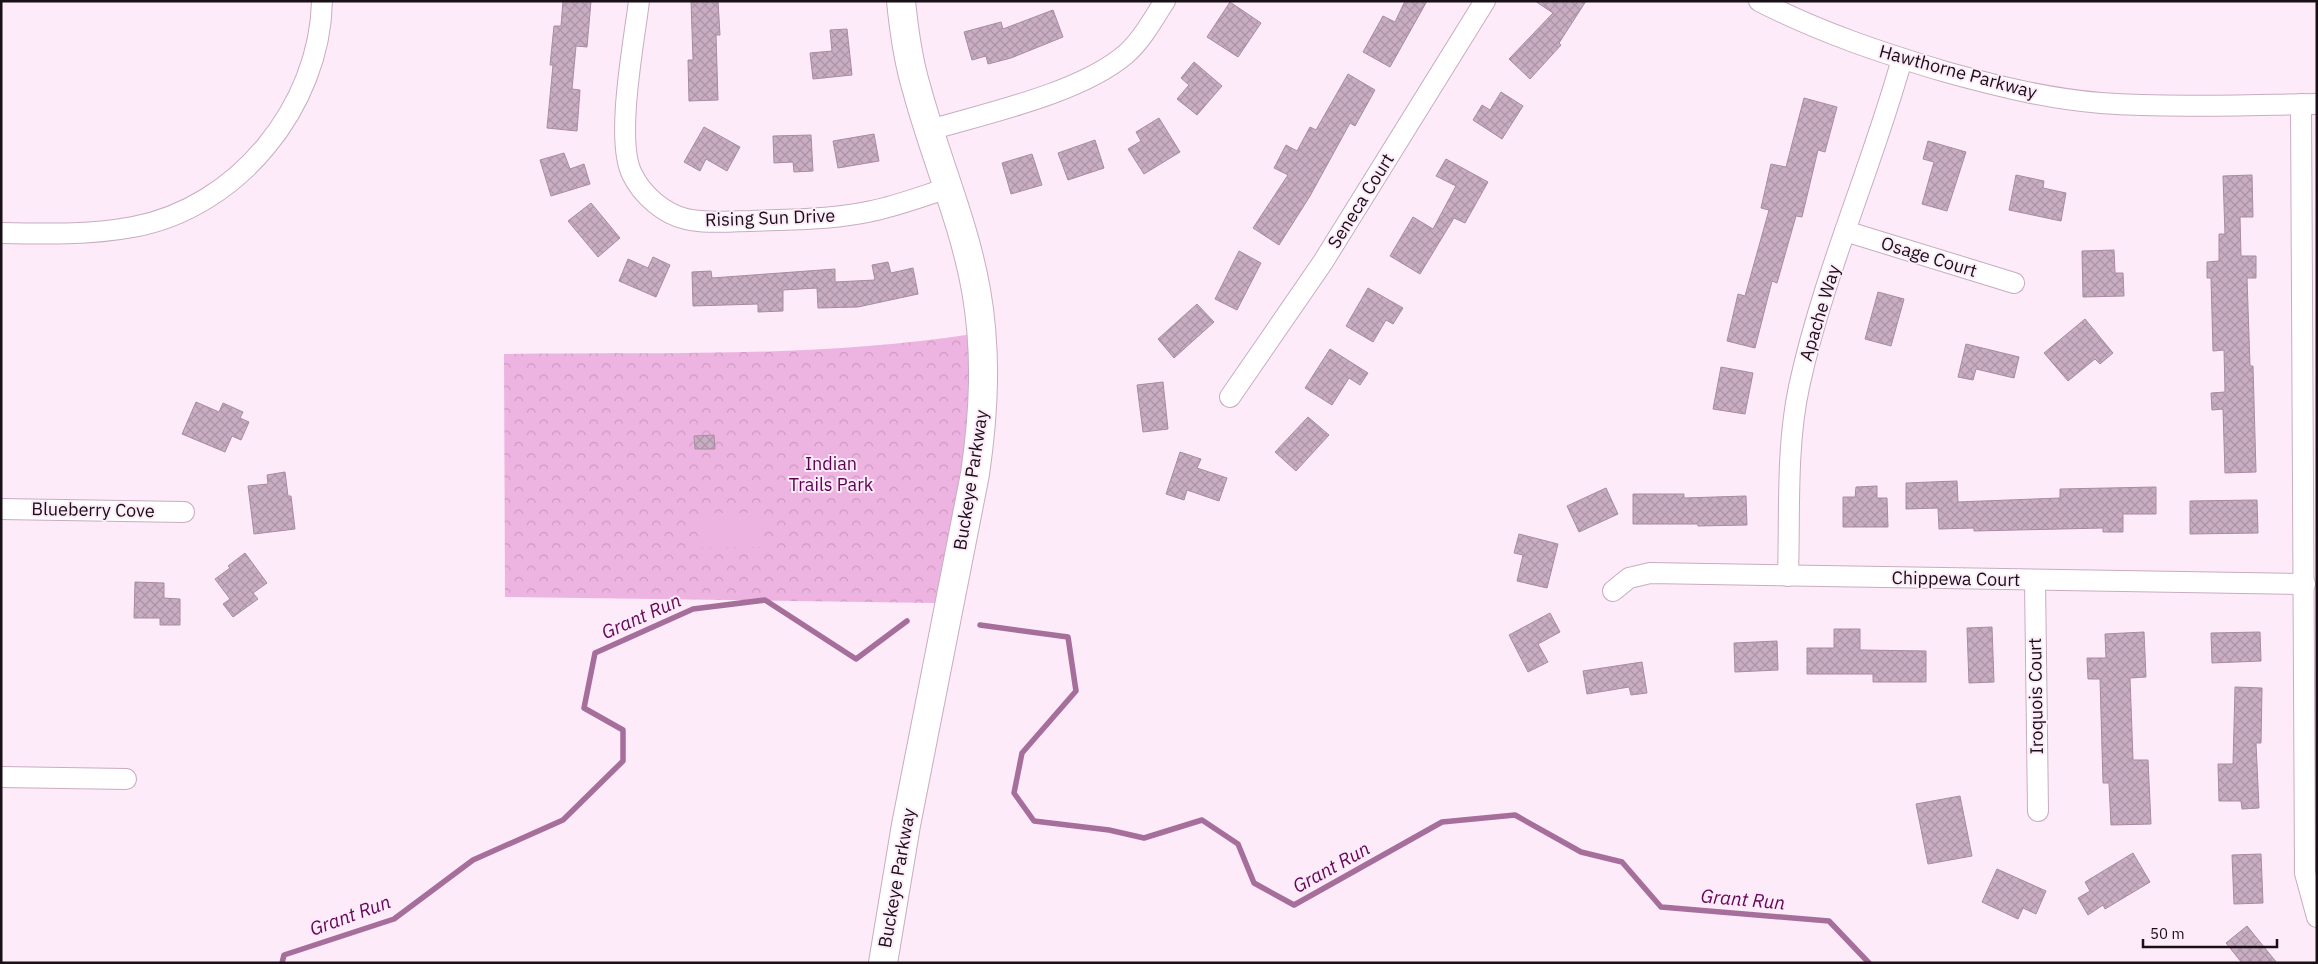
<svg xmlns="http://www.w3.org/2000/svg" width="2318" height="964" font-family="'IBM Plex Sans',sans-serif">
<defs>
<pattern id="park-crowns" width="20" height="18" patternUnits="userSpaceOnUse" patternTransform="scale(1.25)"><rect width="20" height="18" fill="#eeb4e1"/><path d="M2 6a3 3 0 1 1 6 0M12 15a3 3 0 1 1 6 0" fill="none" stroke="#cc9ac0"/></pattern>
<pattern id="building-cross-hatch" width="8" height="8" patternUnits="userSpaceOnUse" patternTransform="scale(1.25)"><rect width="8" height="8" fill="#c9adc2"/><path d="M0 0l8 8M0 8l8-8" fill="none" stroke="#ac94a6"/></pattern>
</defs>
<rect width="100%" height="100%" fill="#fdebf9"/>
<path fill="url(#park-crowns)" d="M973,334l-4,98 -34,171 -430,-6 -1,-243c155,-2 314,4 469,-20z"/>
<rect fill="#eeb4e1" x="699" y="513" width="64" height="34"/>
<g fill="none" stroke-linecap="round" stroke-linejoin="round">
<g stroke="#a66e9b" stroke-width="5.5">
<polyline points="980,625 1068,637 1076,691 1022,753 1014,793 1034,821 1109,830 1144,838 1202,820 1238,844 1254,883 1294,905 1442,822 1515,815 1581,852 1622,862 1661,907 1829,921 1869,963"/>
<polyline points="282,963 284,955 394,919 473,860 563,820 623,761 623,730 584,708 595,653 693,609 765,600 856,659 907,621"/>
</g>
</g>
<g fill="url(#building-cross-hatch)" stroke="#a88ca1">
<polygon points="563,1 591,1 587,47 576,46 572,89 580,90 577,131 547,128 553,65 550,65 554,26 561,26"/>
<polygon points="691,1 718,1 720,35 716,35 718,100 689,101 688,60 693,60"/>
<polygon points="1405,1 1427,1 1390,67 1363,52 1383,16 1395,22"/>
<polygon points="1535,1 1586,1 1559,43 1561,45 1530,79 1509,59 1553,13"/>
<polygon points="1230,2 1261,23 1238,57 1207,37"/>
<polygon points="1053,10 1063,37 1011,58 988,64 986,56 972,60 964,32 1001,22 1003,29"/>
<polygon points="847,29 852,75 813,79 810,53 832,51 830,30"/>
<polygon points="1194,62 1222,86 1197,115 1177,99 1189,85 1181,78"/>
<polygon points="1348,74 1375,90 1355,126 1350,123 1310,196 1279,245 1253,228 1288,175 1274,168 1286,145 1297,151 1310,127 1316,130"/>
<polygon points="1501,92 1523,106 1502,139 1473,120 1482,105 1490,110"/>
<polygon points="1804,98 1837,107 1825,152 1818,150 1802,217 1796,216 1777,283 1772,281 1755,348 1727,341 1738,294 1745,296 1769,210 1761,208 1771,164 1786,167"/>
<polygon points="1159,118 1180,152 1144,174 1128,149 1141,141 1136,132"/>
<polygon points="704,127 740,147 727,171 706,159 700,171 684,162"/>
<polygon points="874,134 879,161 838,168 833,141"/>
<polygon points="811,135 813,171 794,172 793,162 774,163 773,136"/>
<polygon points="1095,140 1104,168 1068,180 1058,153"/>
<polygon points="1928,141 1966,152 1947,211 1922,204 1934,162 1923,159"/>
<polygon points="564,153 570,169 584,164 590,184 551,196 540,160"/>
<polygon points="1032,154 1042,185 1011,194 1002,163"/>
<polygon points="1446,159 1488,182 1465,223 1454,218 1420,274 1390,256 1413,217 1433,229 1456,186 1436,176"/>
<polygon points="2016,175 2044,181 2043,188 2066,193 2061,221 2009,210"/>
<polygon points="2252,175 2253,217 2240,217 2241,256 2256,256 2256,278 2247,278 2250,366 2253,366 2256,472 2225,473 2223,409 2212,410 2211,393 2225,392 2224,350 2213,351 2211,278 2207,278 2207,262 2219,261 2219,234 2225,234 2223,176"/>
<polygon points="591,203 620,238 598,257 568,221"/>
<polygon points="2114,250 2115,273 2123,273 2124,296 2083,297 2082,251"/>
<polygon points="1239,251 1261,263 1237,310 1215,299"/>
<polygon points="653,257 670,265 656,297 619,281 628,259 648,268"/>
<polygon points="888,262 891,273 913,268 918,294 858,307 818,308 817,288 783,290 783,311 758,312 758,304 693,306 692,272 711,271 712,278 835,269 835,282 875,280 872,265"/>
<polygon points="1368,288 1403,308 1393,324 1386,320 1373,342 1346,326"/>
<polygon points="1878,292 1904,299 1891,346 1865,339"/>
<polygon points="1197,304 1214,322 1174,358 1158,339"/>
<polygon points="2085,319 2113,353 2100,364 2095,359 2068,381 2044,353"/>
<polygon points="1966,344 2019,357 2014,378 1976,369 1973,380 1958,377"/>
<polygon points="1330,349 1368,373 1360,385 1349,378 1332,405 1305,388"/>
<polygon points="1721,367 1753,373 1745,414 1713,409"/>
<polygon points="1163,382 1168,429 1143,432 1137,385"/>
<polygon points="196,402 219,412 223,403 243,412 240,418 249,422 241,440 232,436 225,452 182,434"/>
<polygon points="1308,417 1329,435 1296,471 1275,452"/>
<polygon points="714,435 715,449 695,449 694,436"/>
<polygon points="1180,452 1201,459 1197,468 1227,478 1219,501 1187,490 1184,500 1166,494"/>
<polygon points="285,472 288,496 291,496 295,529 254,534 248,486 268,484 267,475"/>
<polygon points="1957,481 1958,502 2060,498 2060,489 2156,487 2156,514 2123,514 2123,532 2103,532 2103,528 1974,531 1974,528 1939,529 1938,508 1906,509 1906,483"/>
<polygon points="1877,486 1877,498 1887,498 1888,527 1843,527 1843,497 1855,497 1856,487"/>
<polygon points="1606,488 1618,514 1579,532 1567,506"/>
<polygon points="1633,494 1684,494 1684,498 1746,496 1747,525 1698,526 1698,524 1633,524"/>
<polygon points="2257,500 2258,533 2190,534 2190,501"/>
<polygon points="1519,534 1558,544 1547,588 1517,581 1523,555 1514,553"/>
<polygon points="245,553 267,583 253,593 258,599 233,617 223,604 230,599 215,579 230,568 228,566"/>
<polygon points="135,582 164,583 164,598 180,599 180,625 160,625 160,618 134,618"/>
<polygon points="1550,613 1560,632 1538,644 1548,662 1528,672 1509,635"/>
<polygon points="1992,627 1994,682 1969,683 1967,628"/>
<polygon points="1834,629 1860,629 1860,650 1926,651 1926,682 1873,682 1873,674 1807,674 1807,648 1834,648"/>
<polygon points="2144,632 2146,677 2130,678 2133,760 2148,760 2151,824 2111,825 2109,783 2103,783 2100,679 2088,679 2087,658 2106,658 2105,634"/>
<polygon points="2260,632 2261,661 2212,663 2211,633"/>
<polygon points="1777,641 1778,670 1735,672 1734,643"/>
<polygon points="1642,662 1647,693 1631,695 1629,687 1587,694 1583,671"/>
<polygon points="2235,687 2262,688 2261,743 2256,743 2259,808 2242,809 2241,801 2219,801 2218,764 2233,764"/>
<polygon points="1960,796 1972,856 1928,864 1916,804"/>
<polygon points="2133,853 2150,882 2105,909 2103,905 2088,915 2078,898 2090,891 2085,882"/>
<polygon points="2261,854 2263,903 2234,904 2232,855"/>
<polygon points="1997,869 2046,891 2036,914 2023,908 2018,919 1982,902"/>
<polygon points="2247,926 2277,963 2242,963 2226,943"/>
</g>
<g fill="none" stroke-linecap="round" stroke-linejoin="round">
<defs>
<g id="street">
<path d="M639,1c-5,41 -24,139 -7,173 10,21 32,40 54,45 21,5 43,2 65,2 40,-2 81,-1 121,-10 25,-5 51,-15 76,-23"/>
<path d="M1759,1c60,31 123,52 187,71 51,14 103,27 155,31 72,5 144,2 216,1"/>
<polyline points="2301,104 2305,873 2317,917"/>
<path d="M930,130c57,-17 151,-37 196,-76 16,-14 27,-35 39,-53"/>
<polyline points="1845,231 2014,283"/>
<path d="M1,233c44,1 89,2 132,-6 105,-19 187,-121 189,-226"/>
<polyline points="1230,397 1323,262 1485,1"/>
<polyline points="1,509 184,512"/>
<path d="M1788,576c2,-62 -2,-128 11,-189 24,-112 72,-217 103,-328"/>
<polyline points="2035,580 2038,811"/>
<polyline points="1613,591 1629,578 1650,573 2305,584"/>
<polyline points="1,777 126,779"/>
</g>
<path id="secondary" d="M883,963l23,-138 69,-351c9,-62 12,-122 1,-184 -12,-68 -41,-133 -59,-200 -9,-29 -13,-59 -16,-89"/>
</defs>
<use href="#street" stroke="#c8acc1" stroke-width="22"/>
<use href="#secondary" stroke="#c8acc1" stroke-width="30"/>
<use href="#street" stroke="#fff" stroke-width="20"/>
<use href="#secondary" stroke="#fff" stroke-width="28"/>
</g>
<g text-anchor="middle" stroke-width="4" stroke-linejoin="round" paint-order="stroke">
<g font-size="18" fill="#190f17" stroke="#fdebf9">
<text transform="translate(1958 72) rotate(15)" y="6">Hawthorne Parkway</text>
<text transform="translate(1361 201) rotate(-58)" y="6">Seneca Court</text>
<text transform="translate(770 218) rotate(-2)" y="6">Rising Sun Drive</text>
<text transform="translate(1929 257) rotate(17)" y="6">Osage Court</text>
<text transform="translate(1820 313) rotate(-73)" y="6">Apache Way</text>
<text transform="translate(971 480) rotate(-81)" y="6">Buckeye Parkway</text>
<text transform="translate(93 510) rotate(1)" y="6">Blueberry Cove</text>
<text transform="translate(1956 579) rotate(1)" y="6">Chippewa Court</text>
<text transform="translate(2036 696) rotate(-91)" y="6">Iroquois Court</text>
<text transform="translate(897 878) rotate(-80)" y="6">Buckeye Parkway</text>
</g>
<g font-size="18" fill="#5d0053" stroke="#fdebf9">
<text x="831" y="470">Indian<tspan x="831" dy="21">Trails Park</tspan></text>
</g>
<g font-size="19" font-style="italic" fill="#650759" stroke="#fdebf9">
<text transform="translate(641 616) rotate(-24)" y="7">Grant Run</text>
<text transform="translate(1331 867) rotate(-29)" y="7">Grant Run</text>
<text transform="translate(1743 899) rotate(5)" y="7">Grant Run</text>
<text transform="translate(350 915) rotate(-20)" y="7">Grant Run</text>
</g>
</g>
<rect width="2318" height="964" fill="none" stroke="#190f17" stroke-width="5"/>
<path d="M2143 939v8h134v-8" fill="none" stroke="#190f17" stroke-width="2.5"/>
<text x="2150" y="939" font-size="15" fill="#190f17" stroke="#fdebf9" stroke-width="4" paint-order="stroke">50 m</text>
</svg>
